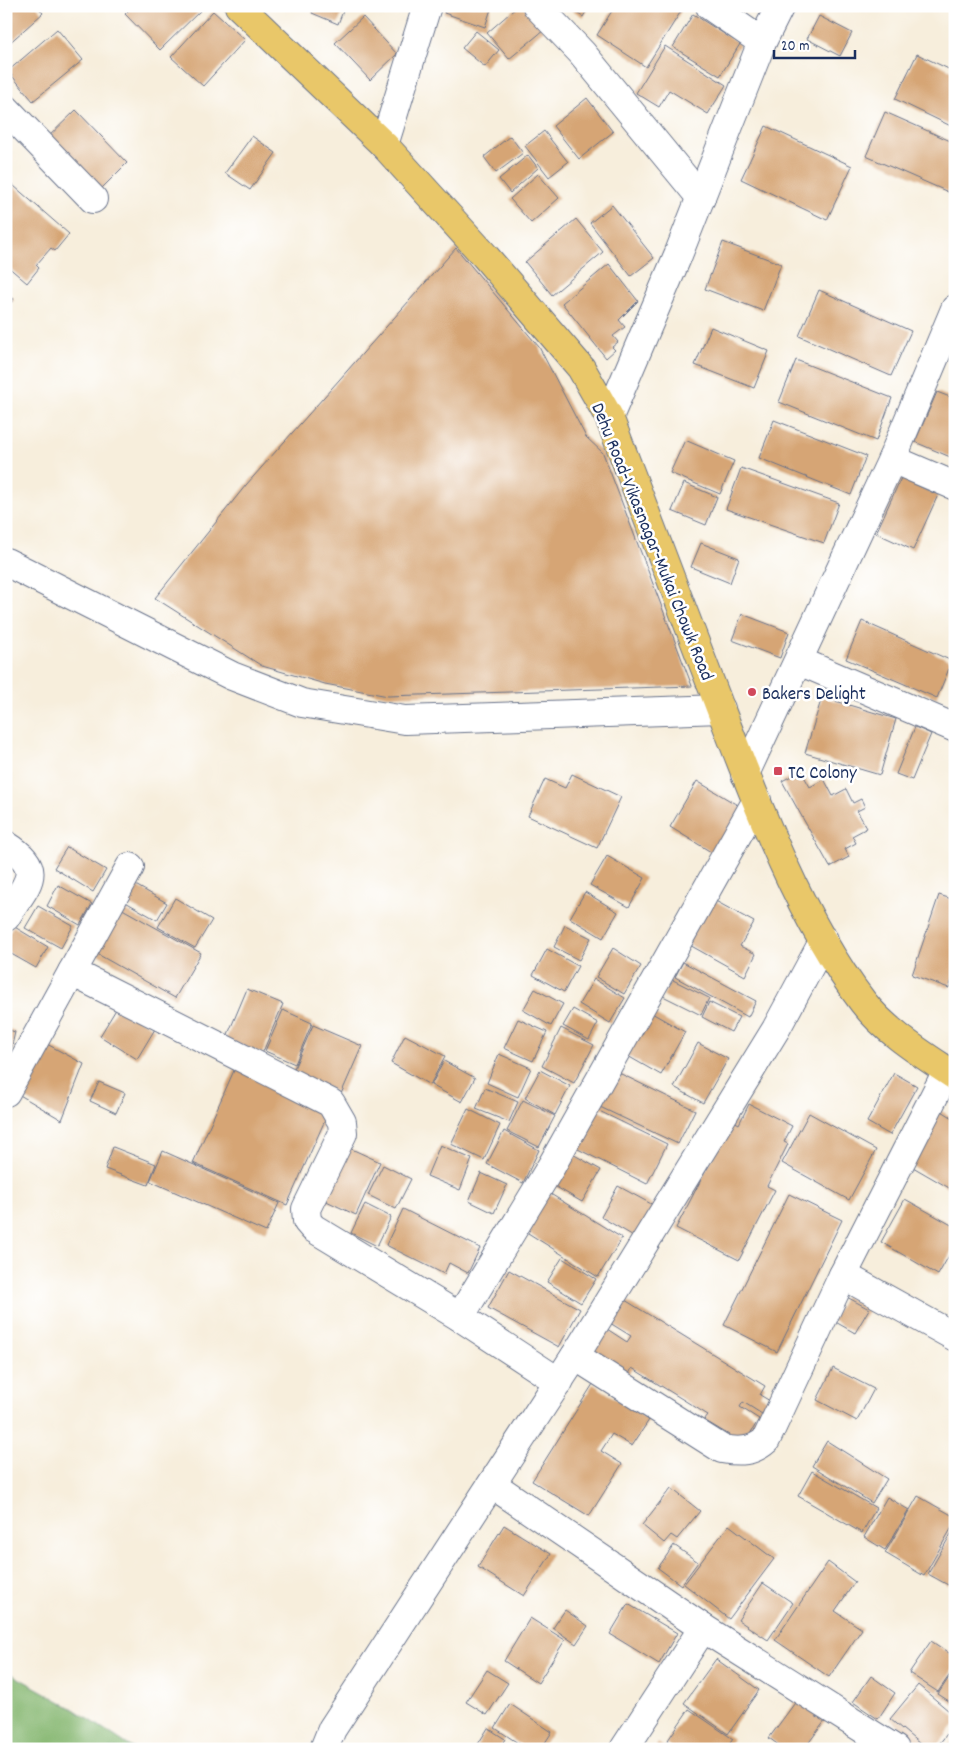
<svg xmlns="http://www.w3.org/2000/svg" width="961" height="1755" font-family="Dekko,sans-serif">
<rect width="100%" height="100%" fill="#fff"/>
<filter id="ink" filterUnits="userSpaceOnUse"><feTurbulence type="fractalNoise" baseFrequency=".02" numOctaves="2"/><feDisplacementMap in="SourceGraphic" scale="10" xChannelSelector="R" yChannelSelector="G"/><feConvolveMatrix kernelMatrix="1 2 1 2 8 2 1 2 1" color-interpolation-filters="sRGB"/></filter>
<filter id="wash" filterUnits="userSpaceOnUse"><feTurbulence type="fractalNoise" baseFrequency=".0096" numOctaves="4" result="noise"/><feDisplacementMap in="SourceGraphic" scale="20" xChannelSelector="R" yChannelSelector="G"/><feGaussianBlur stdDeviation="1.12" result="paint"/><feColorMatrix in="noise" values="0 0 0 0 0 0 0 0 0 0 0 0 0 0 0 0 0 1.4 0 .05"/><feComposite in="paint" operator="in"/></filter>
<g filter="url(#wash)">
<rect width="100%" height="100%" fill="#f7eedc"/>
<polygon fill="#87b872" stroke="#517468" points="6,1671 72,1708 134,1749 6,1749"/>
<g id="blocks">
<g fill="#d6a574">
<polygon points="6,6 37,6 43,13 6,46"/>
<polygon points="133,6 201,6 203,8 160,50 125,14"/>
<polygon points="315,6 345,6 338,24 312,13"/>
<polygon points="447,6 492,6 485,27 444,13"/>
<polygon points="518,6 523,6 544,30 509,59 487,33"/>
<polygon points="566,6 589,6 583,17"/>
<polygon points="615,6 680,6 683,8 646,67 597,35"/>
<polygon points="213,11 245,40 203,86 171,57"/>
<polygon points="693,14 740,44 720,76 673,47"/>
<polygon points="819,16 852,33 840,56 807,39"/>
<polygon points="363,17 397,54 370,80 335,43"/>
<polygon points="57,29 83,60 33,101 8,71"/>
<polygon points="476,31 499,50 485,67 462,48"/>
<polygon points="665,46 726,85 708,114 669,90 659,107 636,93"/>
<polygon points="917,54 955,72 955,128 895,99"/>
<polygon points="587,98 613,132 579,159 553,126"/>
<polygon points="76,110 127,163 96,194 44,141"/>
<polygon points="885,112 955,143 955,195 866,156"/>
<polygon points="766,126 852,166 827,220 741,179"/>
<polygon points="544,131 568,162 549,177 525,146"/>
<polygon points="252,136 276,153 250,190 225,173"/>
<polygon points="510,136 523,153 496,173 484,157"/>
<polygon points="528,155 538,168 510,193 499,179"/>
<polygon points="538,174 559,198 531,223 510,199"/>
<polygon points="6,179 69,234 55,251 51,248 36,265 39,268 27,283 6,265"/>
<polygon points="612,205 654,258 631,276 590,223"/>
<polygon points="576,219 603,252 552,295 525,262"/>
<polygon points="723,242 781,264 763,311 705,289"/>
<polygon points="456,248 539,347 586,437 603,453 692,686 388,696 325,684 262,666 155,598 246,485"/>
<polygon points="609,264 638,301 619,320 625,327 613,336 618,342 612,347 615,350 606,358 562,303"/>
<polygon points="819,290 911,331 891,376 799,336"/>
<polygon points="6,292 14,299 6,308"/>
<polygon points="711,327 769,351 754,388 695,365"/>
<polygon points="796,360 892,398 876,441 779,402"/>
<polygon points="937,392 955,399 955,459 915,442"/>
<polygon points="774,420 866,456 851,495 759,458"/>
<polygon points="685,440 734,461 720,494 670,473"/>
<polygon points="741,468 839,503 824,543 726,509"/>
<polygon points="901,478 938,495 913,550 876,533"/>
<polygon points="684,483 717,497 706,525 672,511"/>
<polygon points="701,543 739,558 730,583 691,567"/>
<polygon points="742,614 789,632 780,658 732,640"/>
<polygon points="862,621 952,661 937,698 846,659"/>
<polygon points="822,697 896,719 880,775 805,753"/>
<polygon points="915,727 931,734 912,780 896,774"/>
<polygon points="801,771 810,787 824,779 833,796 846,789 853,803 861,799 865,807 857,811 867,828 852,836 856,843 845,849 849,857 830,867 782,781"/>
<polygon points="572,774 621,797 597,848 528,816 545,779 565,788"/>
<polygon points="697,781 744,809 716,855 670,827"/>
<polygon points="67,847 106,870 93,892 54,868"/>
<polygon points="607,856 645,878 629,907 590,885"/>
<polygon points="132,883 167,903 157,920 122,900"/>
<polygon points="58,885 92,904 80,925 47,906"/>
<polygon points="585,892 618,912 603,938 570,918"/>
<polygon points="939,895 955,900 955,972 949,988 912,975"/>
<polygon points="175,898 212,920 195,948 158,927"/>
<polygon points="710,898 754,922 740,946 756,954 745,976 686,943"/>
<polygon points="38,906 73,926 61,948 25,928"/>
<polygon points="117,906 201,953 175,998 92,951"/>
<polygon points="565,925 591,938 579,960 554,947"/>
<polygon points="13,926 48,947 36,968 6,951 6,937"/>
<polygon points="613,948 641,966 624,994 596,977"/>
<polygon points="547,949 578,966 564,992 533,975"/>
<polygon points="683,962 756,1001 748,1017 675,977"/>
<polygon points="594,979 625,998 610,1023 579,1004"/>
<polygon points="671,979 709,998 701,1015 663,996"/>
<polygon points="247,989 283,1004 262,1054 226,1039"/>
<polygon points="535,989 563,1004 551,1026 523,1010"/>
<polygon points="709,1002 739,1017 731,1032 702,1017"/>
<polygon points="118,1006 155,1029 137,1059 100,1036"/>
<polygon points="643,1008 685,1032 661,1075 619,1051"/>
<polygon points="573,1009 598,1023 589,1040 563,1026"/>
<polygon points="283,1010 312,1023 295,1064 265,1051"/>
<polygon points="518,1019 547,1032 533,1061 504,1048"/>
<polygon points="313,1025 362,1046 341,1094 292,1073"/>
<polygon points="561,1028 594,1045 574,1083 542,1066"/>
<polygon points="6,1029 15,1032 9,1059 6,1058"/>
<polygon points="405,1035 445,1056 430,1085 391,1063"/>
<polygon points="45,1043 84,1064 62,1120 13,1091"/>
<polygon points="698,1043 728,1059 703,1103 674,1087"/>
<polygon points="499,1054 531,1068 518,1097 487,1083"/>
<polygon points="444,1061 475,1078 462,1102 431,1085"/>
<polygon points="236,1066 330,1109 287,1205 193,1163"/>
<polygon points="540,1070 570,1086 555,1115 525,1098"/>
<polygon points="617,1072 695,1110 678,1144 600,1107"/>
<polygon points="894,1073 917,1086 890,1135 867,1122"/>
<polygon points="99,1082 125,1093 116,1113 90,1101"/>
<polygon points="485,1088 518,1102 509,1122 476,1109"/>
<polygon points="523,1100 555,1116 539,1147 507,1131"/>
<polygon points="749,1104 792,1126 784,1142 788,1144 767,1186 775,1190 739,1260 676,1228 732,1120 739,1124"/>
<polygon points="591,1107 667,1144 647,1184 572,1146"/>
<polygon points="937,1108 953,1118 955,1115 955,1183 951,1189 906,1163"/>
<polygon points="468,1109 500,1125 484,1160 451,1144"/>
<polygon points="809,1113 876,1150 849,1200 782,1163"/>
<polygon points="504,1131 539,1150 523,1183 487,1164"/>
<polygon points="440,1145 472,1159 460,1190 427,1176"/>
<polygon points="345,1146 380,1162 356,1215 320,1198"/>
<polygon points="113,1147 156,1164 148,1185 105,1169"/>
<polygon points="163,1151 279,1203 266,1232 150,1181"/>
<polygon points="569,1152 601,1170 582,1202 551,1184"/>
<polygon points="383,1165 411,1179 396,1209 368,1195"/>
<polygon points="481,1173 507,1185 494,1213 469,1201"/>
<polygon points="618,1186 655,1206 637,1238 601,1217"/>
<polygon points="544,1190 622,1238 598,1277 520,1228"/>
<polygon points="789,1194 842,1220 777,1352 724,1325"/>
<polygon points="905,1199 955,1227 955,1245 938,1275 881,1242"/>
<polygon points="365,1204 391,1217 377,1246 351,1233"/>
<polygon points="403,1209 480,1248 468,1273 449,1263 444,1274 386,1245"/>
<polygon points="562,1258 596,1279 581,1303 547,1282"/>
<polygon points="509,1270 580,1309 559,1347 488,1308"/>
<polygon points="845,1296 869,1309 855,1333 832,1320"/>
<polygon points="625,1300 765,1386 760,1395 770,1401 762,1414 743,1402 740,1407 759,1419 744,1444 704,1420 708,1415 632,1368 629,1374 593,1352 607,1329 627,1342 631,1336 610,1323"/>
<polygon points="833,1368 874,1389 857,1421 817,1400"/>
<polygon points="593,1384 649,1420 632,1446 612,1434 601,1451 622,1464 589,1516 532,1481"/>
<polygon points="827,1441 887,1479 872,1503 812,1466"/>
<polygon points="812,1471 876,1508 862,1533 798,1496"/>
<polygon points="671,1488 700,1511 677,1539 671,1535 664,1543 642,1525"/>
<polygon points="918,1496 955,1517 955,1522 924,1576 885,1553"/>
<polygon points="887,1497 909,1510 885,1550 864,1537"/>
<polygon points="504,1525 551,1554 524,1596 478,1567"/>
<polygon points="729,1525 774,1559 729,1619 684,1584"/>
<polygon points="955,1527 955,1574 948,1585 928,1574"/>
<polygon points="674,1545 698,1562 681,1585 658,1568"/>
<polygon points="828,1562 855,1582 835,1611 862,1629 829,1677 775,1640"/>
<polygon points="763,1583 793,1603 768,1640 738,1620"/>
<polygon points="628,1604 677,1633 659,1664 610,1634"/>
<polygon points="565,1610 588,1626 576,1644 553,1628"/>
<polygon points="530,1618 565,1640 538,1683 504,1661"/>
<polygon points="931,1641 955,1657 955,1667 938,1692 909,1673"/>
<polygon points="716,1659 759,1690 728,1734 684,1703"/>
<polygon points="487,1670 508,1683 487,1715 466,1702"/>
<polygon points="871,1676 895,1693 878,1719 853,1702"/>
<polygon points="950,1676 955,1679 955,1705 938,1694"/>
<polygon points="918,1685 955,1716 955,1724 935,1749 926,1749 890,1719"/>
<polygon points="800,1696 828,1717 804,1749 784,1749 769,1738"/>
<polygon points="510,1704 552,1732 541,1749 518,1749 521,1745 495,1728"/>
<polygon points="689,1709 733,1739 726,1749 674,1749 666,1743"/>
<polygon points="488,1728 505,1739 499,1749 475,1749"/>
<polygon points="955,1737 955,1749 946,1749"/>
<polygon points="658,1743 666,1749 655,1749"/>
</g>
</g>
</g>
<g filter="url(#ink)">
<use href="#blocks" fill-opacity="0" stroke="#68728a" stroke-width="1"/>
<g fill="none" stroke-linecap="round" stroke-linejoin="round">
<defs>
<g id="minor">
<polyline points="537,6 582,53 701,198"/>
<polyline points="710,6 762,42"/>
<polyline points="6,109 93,199"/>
<polyline points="384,145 427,6"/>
<polyline points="609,417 678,255 762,42 780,6"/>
<polyline points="892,459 955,486"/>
<polyline points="6,562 232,676 302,703 405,720 721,709"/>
<polyline points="799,661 955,728"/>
<polyline points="745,774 892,459 955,309"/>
<path d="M6,845c41,26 20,39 0,72"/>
<polyline points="130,867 72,972 331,1103 342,1122 343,1133 306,1209 307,1221 313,1228 460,1317 559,1382"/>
<polyline points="6,1092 72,972"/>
<polyline points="843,1275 955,1337"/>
<polyline points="460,1317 552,1165 757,800"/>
<path d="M575,1356l147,93c17,3 31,3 44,-9l77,-165 104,-204"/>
<polyline points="493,1485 703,1628 895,1749"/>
<polyline points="324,1749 332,1729 575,1356 776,1029 824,940"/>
<polyline points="624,1749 703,1628"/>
</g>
<path id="major" d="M239,6l145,139 101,111 96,112 28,49c37,96 73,192 110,288 37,97 81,215 144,297 24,31 61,53 92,74"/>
</defs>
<use href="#minor" stroke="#68728a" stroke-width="30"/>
<use href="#major" stroke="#68728a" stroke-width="30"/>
<use href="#minor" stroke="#fff" stroke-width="28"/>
<use href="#major" stroke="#e9c769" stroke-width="28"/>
</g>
</g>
<g fill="#d1495b" stroke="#fff" stroke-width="2">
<circle cx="752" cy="692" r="5"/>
<rect x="773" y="766" width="10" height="10" rx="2.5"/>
</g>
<g text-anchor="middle" stroke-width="5" stroke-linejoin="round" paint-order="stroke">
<g font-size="19" fill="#1b2f5e" stroke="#fff">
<text transform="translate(654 541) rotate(68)" y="7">Dehu Road-Vikasnagar-Mukai Chowk Road</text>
</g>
<g font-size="19" fill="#1b2f5e" stroke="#fff" text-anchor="start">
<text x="762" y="699">Bakers Delight</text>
<text x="788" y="778">TC Colony</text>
</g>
</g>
<rect width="961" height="1755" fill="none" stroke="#fff" stroke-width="25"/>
<path d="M774 50v8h81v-8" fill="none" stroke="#1b2f5e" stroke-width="2.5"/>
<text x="781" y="50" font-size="15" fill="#1b2f5e" stroke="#ffffff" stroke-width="4" paint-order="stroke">20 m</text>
</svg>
